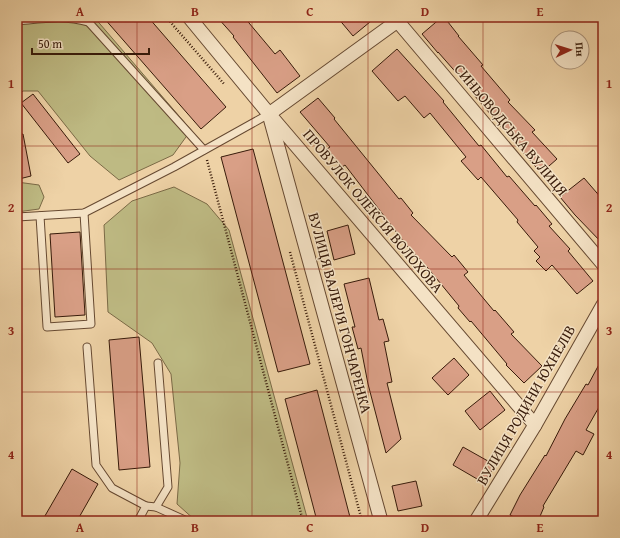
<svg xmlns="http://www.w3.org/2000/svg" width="620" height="538" font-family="'Gentium Book Plus',serif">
<rect width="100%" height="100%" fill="#eed2a6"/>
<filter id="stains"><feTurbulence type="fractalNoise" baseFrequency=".005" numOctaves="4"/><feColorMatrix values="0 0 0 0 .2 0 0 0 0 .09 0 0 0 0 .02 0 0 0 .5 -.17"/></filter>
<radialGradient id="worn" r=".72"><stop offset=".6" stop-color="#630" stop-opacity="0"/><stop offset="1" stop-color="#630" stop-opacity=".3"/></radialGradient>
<g fill="#beba83" stroke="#7b6a46">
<polygon points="17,17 94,17 191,130 173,155 119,180 90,156 38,91 23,91 17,97"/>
<polygon points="17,182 39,185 44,197 39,209 17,212"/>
<polygon points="174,187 207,204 229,230 308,521 196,521 177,504 180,463 171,374 152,343 108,312 104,225 132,201"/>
</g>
<g fill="#d99f86" stroke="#381b0a">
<polygon points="103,17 148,17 226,107 201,129"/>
<polygon points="217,17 244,17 275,54 280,50 300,76 277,93 233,37 234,36"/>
<polygon points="337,17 376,17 353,36"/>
<polygon points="442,17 444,17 459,36 458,36 483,65 481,66 510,100 508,102 535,130 532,132 557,159 541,173 474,95 475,94 438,52 438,53 422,34"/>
<polygon points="397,49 444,101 443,102 479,146 481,145 507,177 509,176 535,206 536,205 552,224 549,226 570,249 568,251 593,281 577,294 552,265 546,271 536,261 540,257 534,251 538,247 517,222 518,220 481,177 478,180 461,161 466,157 430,113 424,118 405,96 398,101 372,71"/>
<polygon points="33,94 80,154 68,163 21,103"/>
<polygon points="318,98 335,118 334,119 399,199 401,198 413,213 411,215 452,257 454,255 468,272 464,275 494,311 495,310 514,332 511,334 542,366 524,383 506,365 507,364 471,321 470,322 458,308 459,306 427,267 407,246 345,165 342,167 327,149 330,147 300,112"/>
<polygon points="23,134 31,176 19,179 17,171 17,135"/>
<polygon points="253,149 310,364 278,372 221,157"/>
<polygon points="584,178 603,200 603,244 575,215 560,197"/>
<polygon points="348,225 355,254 334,260 327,231"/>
<polygon points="80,232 85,315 55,317 50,234"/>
<polygon points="369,278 379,320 383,319 389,341 384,342 392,382 387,383 401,439 386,453 368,384 361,348 358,349 352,327 355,327 344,284"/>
<polygon points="139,337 150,467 119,470 109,340"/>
<polygon points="603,357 603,400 586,430 594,434 583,455 576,451 543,506 544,507 538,521 522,521 510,515 520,495 545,455 546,456 565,419 586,384 588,385"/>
<polygon points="454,358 469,375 448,395 432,378"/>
<polygon points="317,390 351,521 317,521 285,399"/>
<polygon points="490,391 505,410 480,430 465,411"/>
<polygon points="463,447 495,465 484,483 453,465"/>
<polygon points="72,469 98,484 77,521 42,521"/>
<polygon points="416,481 422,506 398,511 392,486"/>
</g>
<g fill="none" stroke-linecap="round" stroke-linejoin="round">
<defs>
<g id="lane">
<polyline points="84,17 204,150"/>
<path d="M17,21c24,-2 48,-6 71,1"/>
<polyline points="40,216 47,327 91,324 84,213"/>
<polyline points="17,217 84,213 174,167 269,114"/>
<polyline points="87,347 96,465 112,488 146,506 138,521"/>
<polyline points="146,506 156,507 168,487 158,363"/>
<polyline points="156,507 187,521"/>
</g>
<g id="street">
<polyline points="189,17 269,114 535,425"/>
<polyline points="394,17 603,264"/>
<polyline points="381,521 269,114 403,17"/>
<polyline points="476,521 535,425 603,305"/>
</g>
</defs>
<use href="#lane" stroke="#664931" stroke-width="9"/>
<use href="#street" stroke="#664931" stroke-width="15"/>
<g stroke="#381b0a" stroke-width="2.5" stroke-dasharray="1 2" stroke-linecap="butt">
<polyline points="166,17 225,85"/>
<polyline points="207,160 303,521"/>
<polyline points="290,252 362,521"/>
</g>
<use href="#lane" stroke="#f4e2c5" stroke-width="7"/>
<use href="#street" stroke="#f4e2c5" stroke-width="13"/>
</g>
<path fill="none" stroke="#8f2418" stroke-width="1" stroke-opacity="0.55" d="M137,17v504M252,17v504M368,17v504M483,17v504M17,146h586M17,269h586M17,392h586"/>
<g text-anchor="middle" stroke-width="3" stroke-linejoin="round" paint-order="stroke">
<g font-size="15" fill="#381b0a" stroke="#f4e2c5">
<text transform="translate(511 130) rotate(50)" y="5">СИНЬОВОДСЬКА ВУЛИЦЯ</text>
<text transform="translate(373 211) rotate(50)" y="5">ПРОВУЛОК ОЛЕКСІЯ ВОЛОХОВА</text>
<text transform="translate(340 313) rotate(75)" y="5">ВУЛИЦЯ ВАЛЕРІЯ ГОНЧАРЕНКА</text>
<text transform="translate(526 405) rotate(-60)" y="5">ВУЛИЦЯ РОДИНИ ЮХНЕЛІВ</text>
</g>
</g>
<rect width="620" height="538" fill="none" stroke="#eed2a6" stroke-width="44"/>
<g transform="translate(570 50) rotate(86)"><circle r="19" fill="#f4e2c5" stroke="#a9927a"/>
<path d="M0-3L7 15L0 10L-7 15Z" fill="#8f2418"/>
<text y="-6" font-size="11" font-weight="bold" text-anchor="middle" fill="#381b0a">Пн</text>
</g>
<path d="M32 48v6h117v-6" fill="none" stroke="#381b0a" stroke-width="2"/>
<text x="38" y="48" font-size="12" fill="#381b0a" stroke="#f4e2c5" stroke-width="3" paint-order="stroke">50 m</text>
<rect x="22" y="22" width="576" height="494" fill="none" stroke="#8f2418" stroke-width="1.5"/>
<g font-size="13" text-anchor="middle" font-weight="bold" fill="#8f2418">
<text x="80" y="16">A</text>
<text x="195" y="16">B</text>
<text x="310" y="16">C</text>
<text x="425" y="16">D</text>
<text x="540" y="16">E</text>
<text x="11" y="88">1</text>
<text x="609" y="88">1</text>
<text x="11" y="212">2</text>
<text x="609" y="212">2</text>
<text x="11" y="335">3</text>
<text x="609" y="335">3</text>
<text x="11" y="459">4</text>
<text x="609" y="459">4</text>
<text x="80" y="532">A</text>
<text x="195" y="532">B</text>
<text x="310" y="532">C</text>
<text x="425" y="532">D</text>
<text x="540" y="532">E</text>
</g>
<rect width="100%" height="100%" filter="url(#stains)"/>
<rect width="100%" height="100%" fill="url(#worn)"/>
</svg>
